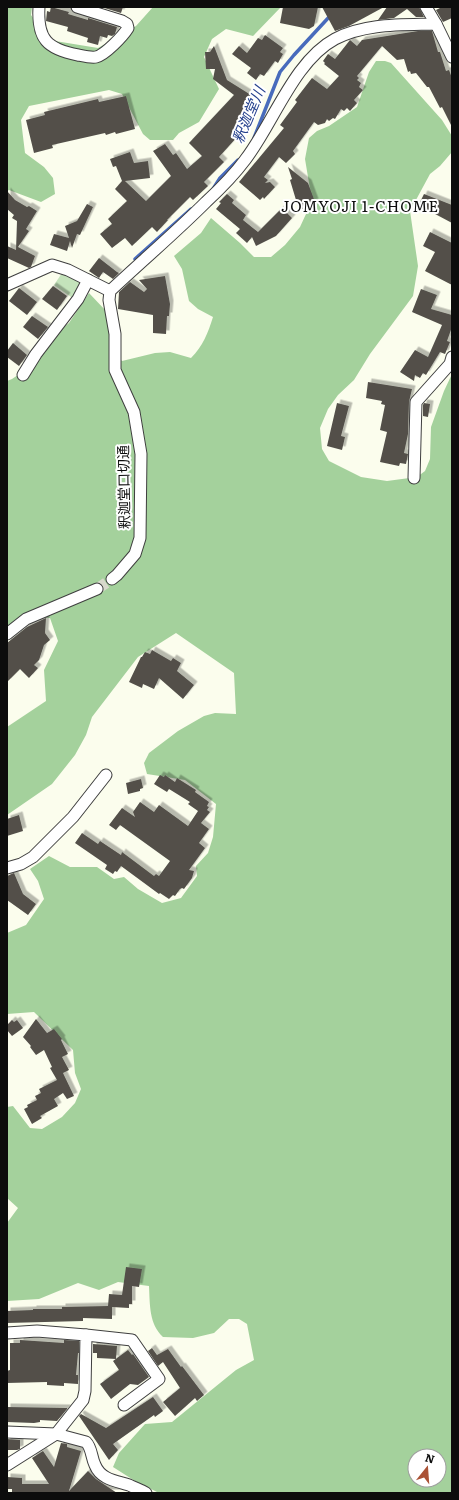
<svg xmlns="http://www.w3.org/2000/svg" width="459" height="1500" font-family="Literata,'Noto Sans JP',serif">
<defs>
<filter id="shadow"><feDropShadow dx="3.5" dy="-3.5" stdDeviation="0" flood-color="#0004"/></filter>
</defs>
<rect width="100%" height="100%" fill="#fbfded"/>
<polygon fill="#c4e3bb" points="62,273 82,283 74,299 54,285"/>
<g fill="#a4d19c" fill-rule="evenodd">
<polygon points="7,7 32,7 31,15 49,40 98,48 136,26 153,7 281,7 253,36 226,29 212,39 204,57 219,89 199,122 179,133 173,140 150,140 143,134 122,94 109,90 29,106 21,120 25,153 44,167 53,178 55,194 41,202 9,190 7,191"/>
<path d="M376,61h9l6,2 51,57 10,16v16l-12,14 -10,8 -20,37 8,55 -5,30 -43,58 -16,26 -16,15 -10,14 -8,19 2,21 7,12 32,16 26,4 30,-4 8,-6 5,-12 1,-32 13,-36 8,-17v1119h-293l-24,-12 -22,-14 6,-14 26,-29 27,-2 64,-52 18,-10 -7,-36 -8,-5h-10l-15,14 -21,5 -30,-1c-14,-13 -13,-32 -14,-51l-31,-4 -19,8 -21,-7 -39,16 -32,2v-78l11,-15 -11,-10v-91l6,-1 17,22 12,1 20,-12 13,-14 6,-14 -6,-16 -2,-23 -39,-38 -27,2v-81l19,-8 18,-26 -6,-18 -8,-12 19,-13 21,11h27l17,12 10,-2 14,12 24,14 19,-5 16,-22 -1,-10 12,-13 5,-16 3,-33 -31,-24 -38,-6 -3,-11 5,-10 29,-22 26,-15 11,-3 21,1 -2,-41 -58,-40 -38,24 -46,60 -6,18 -11,20 -23,29 -45,31v-88l39,-26 -2,-31 14,-29 -8,-23 -26,-2 -17,10v-245l5,-2 24,-16 20,-30 13,-10 20,-30 17,18 7,27 -4,9 13,14 33,-8 15,-1 21,6c12,-12 17,-25 22,-41l-15,-8 -9,-8 -7,-32 -8,-13 27,-23 10,-15 29,25 14,14h17l14,-12 15,-18 12,-26 -7,-42 4,-21 8,-7 12,-5 28,-19 12,-35zM415,1456h24v24h-24z"/>
</g>
<g fill="none" stroke-linecap="round" stroke-linejoin="round">
<g stroke="#486bbc" stroke-width="3.5">
<polyline points="254,138 280,72 294,55 330,16"/>
<polyline points="213,189 220,178 238,160"/>
<polyline points="135,259 191,209"/>
</g>
</g>
<g fill="#53504a" filter="url(#shadow)">
<polygon points="51,7 69,12 68,14 88,20 88,18 117,27 115,34 112,36 108,35 107,38 100,36 98,45 87,42 88,38 67,31 68,27 46,21 47,11 50,12"/>
<polygon points="101,7 123,7 121,13"/>
<polygon points="283,7 318,7 314,26 309,29 280,23"/>
<polygon points="322,7 384,7 349,26 335,31"/>
<polygon points="387,7 419,7 424,17 416,17 407,9 394,18 378,20"/>
<polygon points="442,7 452,7 452,18 443,22 436,10"/>
<polygon points="418,31 432,31 438,52 440,52 446,71 449,70 452,78 452,127 442,107 440,108 429,87 427,87 416,73 411,74 410,71 408,72 404,59 397,60 382,46 357,76 359,78 357,80 361,83 359,87 363,90 354,100 357,103 350,111 347,108 344,111 341,109 335,119 333,118 329,121 327,119 325,123 318,125 314,122 293,151 295,154 286,163 279,157 264,177 268,180 265,183 270,182 275,187 264,199 263,197 260,200 239,182 284,128 280,125 297,102 295,100 312,78 327,89 339,76 324,64 325,63 323,61 328,54 335,59 350,40 357,46 362,40"/>
<polygon points="265,35 283,48 280,52 283,54 278,63 275,61 264,76 260,74 256,80 247,73 251,68 232,54 239,46 247,53 258,38 262,40"/>
<polygon points="214,46 227,80 251,95 239,119 247,126 219,157 224,162 204,182 208,186 193,200 190,197 167,220 168,220 157,232 152,227 132,246 125,238 112,248 100,234 112,224 108,219 127,201 115,189 122,181 116,166 113,167 110,159 130,152 134,163 148,161 150,178 125,181 146,201 172,175 171,176 153,151 165,144 173,155 176,153 187,169 202,156 189,143 234,95 213,79 215,69 206,69 205,52 210,52"/>
<polygon points="126,96 135,129 116,134 115,132 106,135 105,133 52,145 53,148 34,153 26,120 45,115 44,112 98,99 99,102"/>
<polygon points="288,167 308,183 315,202 312,203 313,206 299,210 290,180 292,179"/>
<polygon points="7,191 15,200 27,207 29,206 37,211 26,229 29,231 18,247 35,256 31,267 29,268 7,258 7,246 16,250 17,221 12,218 14,215 7,209"/>
<polygon points="227,194 234,200 232,203 246,215 243,220 258,232 282,208 292,218 276,236 256,246 252,237 247,243 236,233 240,229 216,209 221,203 219,202"/>
<polygon points="424,194 452,205 452,223 422,207 423,205 419,204"/>
<polygon points="87,204 93,207 80,235 77,234 72,248 70,241 67,251 50,245 54,234 69,238 65,226 77,221"/>
<polygon points="430,232 452,243 452,285 425,271 435,252 423,246"/>
<polygon points="99,258 117,272 119,273 113,279 103,272 99,278 89,271"/>
<polygon points="165,276 170,304 169,316 167,316 166,334 153,333 153,315 118,309 119,292 130,282 144,292 147,289 139,280"/>
<polygon points="53,286 67,296 57,310 42,299"/>
<polygon points="19,288 37,302 27,315 9,301"/>
<polygon points="421,289 437,295 431,309 452,315 452,327 447,341 450,342 445,354 440,352 426,375 423,373 420,378 415,375 414,381 400,372 415,350 428,357 442,325 412,312"/>
<polygon points="32,316 48,327 38,339 23,327"/>
<polygon points="13,343 27,355 19,366 7,357 7,351"/>
<polygon points="368,382 412,389 409,402 408,434 404,453 408,454 406,464 400,463 399,466 380,462 387,432 380,430 385,405 381,404 382,401 366,398"/>
<polygon points="337,403 349,406 341,436 345,437 342,450 327,446"/>
<polygon points="424,403 430,404 428,417 423,416 423,405"/>
<polygon points="46,618 45,633 50,640 44,645 39,660 34,665 38,668 29,678 20,669 7,682 7,643 27,627"/>
<polygon points="152,650 171,661 173,658 181,663 177,671 194,685 183,699 159,678 154,689 143,684 142,688 129,682 141,657 142,657 145,652 150,654"/>
<polygon points="160,775 164,777 165,775 175,782 177,778 196,790 195,792 209,802 207,806 209,807 207,810 210,812 201,823 209,829 199,843 205,848 189,870 194,871 192,878 184,889 182,888 180,889 175,896 173,895 169,899 160,893 159,894 121,866 117,872 115,871 113,874 105,869 107,865 75,843 82,833 98,844 100,841 121,855 122,852 154,876 156,874 159,876 170,861 120,825 116,830 109,825 122,808 135,817 133,812 140,802 154,812 159,805 188,826 198,811 188,804 190,802 169,789 167,792 154,784"/>
<polygon points="141,779 143,788 140,789 140,791 128,794 126,783"/>
<polygon points="19,815 23,831 7,836 7,819"/>
<polygon points="14,873 23,894 36,904 28,915 7,900 7,876"/>
<polygon points="36,1019 47,1033 54,1029 62,1039 61,1040 68,1054 62,1057 69,1070 63,1073 74,1096 67,1099 63,1093 54,1099 58,1106 40,1116 42,1118 32,1124 24,1109 28,1107 27,1105 37,1100 35,1096 41,1093 39,1089 57,1080 50,1068 52,1067 44,1050 36,1055 30,1047 31,1046 23,1037"/>
<polygon points="12,1020 14,1022 17,1020 23,1028 12,1036 7,1030 7,1025"/>
<polygon points="126,1267 142,1269 139,1287 132,1286 132,1304 129,1304 129,1308 112,1307 112,1319 83,1318 83,1321 7,1323 7,1311 33,1310 33,1309 62,1309 62,1307 108,1306 109,1294 122,1295"/>
<polygon points="20,1340 64,1343 64,1340 79,1341 79,1353 78,1353 76,1375 78,1375 78,1384 64,1383 64,1386 47,1385 47,1382 7,1383 7,1371 10,1370 10,1343 20,1343"/>
<polygon points="93,1344 117,1346 116,1359 97,1358 97,1353 93,1353"/>
<polygon points="152,1348 157,1355 168,1349 181,1367 182,1366 204,1395 197,1401 195,1398 175,1416 163,1402 180,1388 163,1362 158,1366 148,1351"/>
<polygon points="128,1350 132,1355 133,1354 149,1377 138,1385 130,1384 111,1399 100,1384 119,1370 113,1361"/>
<polygon points="153,1397 163,1411 155,1417 154,1415 113,1444 118,1450 109,1460 79,1416 81,1414 106,1428"/>
<polygon points="7,1407 67,1408 67,1409 57,1421 40,1420 40,1422 34,1423 7,1422"/>
<polygon points="7,1439 20,1440 20,1449 17,1450 7,1450"/>
<polygon points="61,1443 67,1444 67,1447 81,1451 69,1491 88,1471 96,1479 117,1493 12,1493 12,1489 7,1489 7,1477 22,1478 22,1484 49,1484 32,1458 43,1451 54,1467"/>
</g>
<g fill="none" stroke-linecap="round" stroke-linejoin="round">
<polyline stroke="#d7d9cb" stroke-width="11" stroke-dasharray="11 5.5" stroke-linecap="butt" points="97,589 112,579"/>
<defs>
<g id="minor">
<path d="M39,7c-2,32 8,42 39,48 5,1 13,3 18,2 9,-2 27,-21 32,-29l-1,-4 -5,-3 -45,-14"/>
<polyline points="426,7 436,24 452,57"/>
<polyline points="7,285 52,265 68,270 110,291"/>
<polyline points="23,375 36,354 78,299 88,280"/>
<polyline points="414,478 416,402 450,364 452,357"/>
<path d="M112,579l5,-4 18,-21 5,-16 1,-84 -7,-42 -19,-42v-36l-6,-34 1,-9c32,-30 65,-58 96,-89 14,-13 28,-27 39,-42 28,-36 49,-99 90,-121 30,-16 67,-14 101,-15"/>
<polyline points="7,634 26,619 97,589"/>
<polyline points="7,868 21,864 33,857 73,817 106,775"/>
<polyline points="7,1333 37,1331 86,1335 85,1391 83,1400 56,1434 7,1432"/>
<polyline points="86,1335 132,1340 159,1379 124,1405"/>
<path d="M7,1465l49,-31 30,8c6,6 5,15 9,23 6,15 22,16 34,20 6,3 12,5 17,8"/>
</g>
</defs>
<use href="#minor" stroke="#3f3f3f" stroke-width="13"/>
<use href="#minor" stroke="#fff" stroke-width="11"/>
</g>
<g text-anchor="middle" stroke-width="4" stroke-linejoin="round" paint-order="stroke">
<g font-size="14" fill="#0c0c0c" stroke="#fff">
<text transform="translate(124 487) rotate(-91)" y="5">釈迦堂口切通</text>
</g>
<g font-size="15" font-style="italic" fill="#25418d" stroke="#fff">
<text transform="translate(249 115) rotate(-67)" y="5">釈迦堂川</text>
</g>
<g font-size="15" letter-spacing="1" fill="#0c0c0c" stroke="#fff">
<text x="360" y="212">JOMYOJI 1-CHOME</text>
</g>
</g>
<rect width="459" height="1500" fill="none" stroke="#0c0c0c" stroke-width="16"/>
<g transform="translate(427 1468) rotate(17)"><circle r="19" fill="#ffffff" stroke="#9e9e9e"/>
<path d="M0-3L7 15L0 10L-7 15Z" fill="#aa5236"/>
<text y="-6" font-size="11" font-weight="bold" text-anchor="middle" fill="#0c0c0c">N</text>
</g>
</svg>
